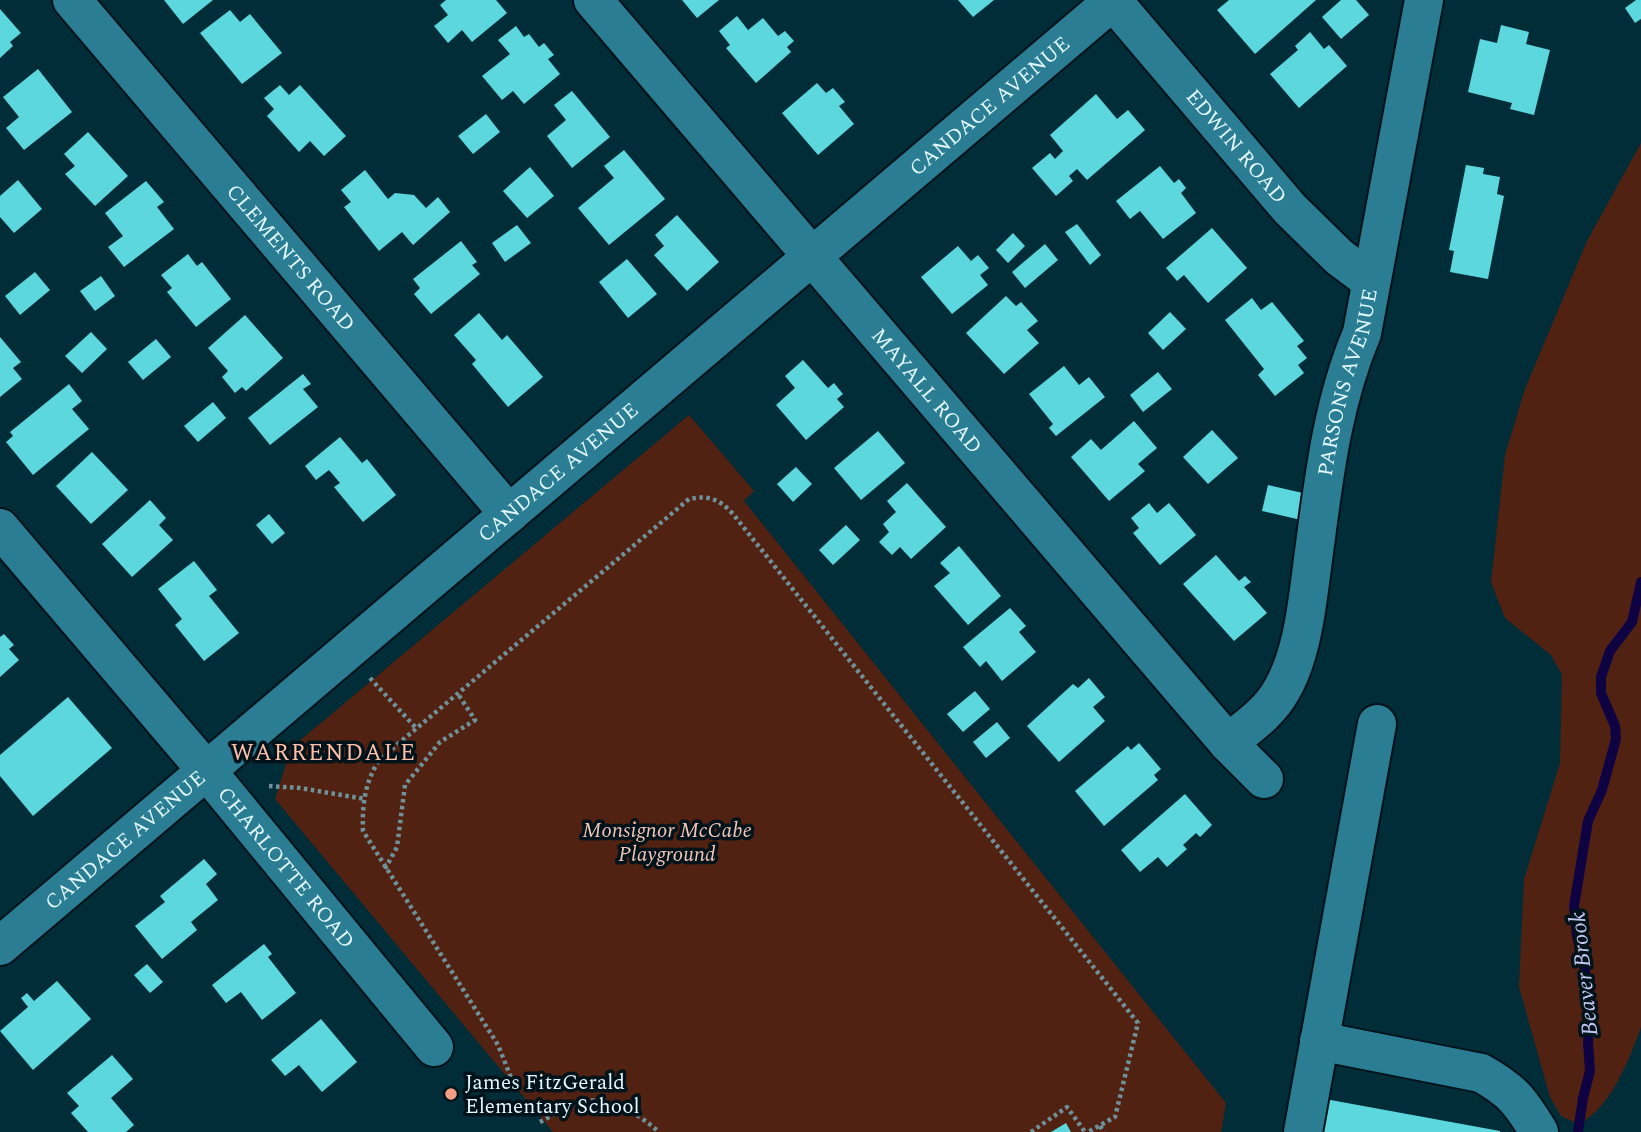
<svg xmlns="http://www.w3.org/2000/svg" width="1641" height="1132" font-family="Spectral,serif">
<rect width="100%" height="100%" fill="#002d38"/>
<g fill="#512212">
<path d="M1641,143v884c-11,31 -31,83 -63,97l-17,-8 -11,-19 -31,-110 5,-108 36,-116 2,-88 -11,-20 -46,-37 -14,-36 14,-127 20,-66 62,-148z"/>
<polygon points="689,415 754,491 744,501 1226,1103 1221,1132 553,1132 275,799 291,748"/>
</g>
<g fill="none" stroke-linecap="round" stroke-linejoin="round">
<polyline stroke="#0f0242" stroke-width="10" points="1578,1132 1583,1098 1590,1071 1588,1042 1591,1010 1585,971 1577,936 1574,906 1588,821 1602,790 1616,739 1615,726 1601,693 1601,677 1610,651 1632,622 1641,582"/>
</g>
<g fill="#5bd7dd">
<polygon points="164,0 213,0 183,24"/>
<polygon points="446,0 496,0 507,13 472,42 462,30 448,43 434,26 448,15 440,5"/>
<polygon points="682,0 719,0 697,18"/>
<polygon points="958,0 994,0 973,17"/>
<polygon points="1229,0 1316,0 1255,54 1217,10"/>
<polygon points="1341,0 1356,0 1369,15 1341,39 1322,17"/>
<polygon points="1636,0 1641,0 1641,19 1635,23 1625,8"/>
<polygon points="0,9 21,33 10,42 13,46 0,58"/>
<polygon points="230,10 240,22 250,14 282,53 242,84 200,33"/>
<polygon points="737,16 748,30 763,18 778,36 785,31 794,41 787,47 791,52 756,83 726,48 730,45 719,31"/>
<polygon points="1501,25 1529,32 1526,44 1550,50 1534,115 1510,109 1512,103 1468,92 1480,39 1497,43"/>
<polygon points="516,26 524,37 529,34 539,47 544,43 554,55 548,59 560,74 524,104 513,91 502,100 482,76 510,54 498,40"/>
<polygon points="1310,32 1324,49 1329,45 1347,66 1299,108 1270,74 1298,50 1295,46"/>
<polygon points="38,69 72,112 24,150 6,128 19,117 3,97"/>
<polygon points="817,83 826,93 833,88 845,102 839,106 854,124 818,155 782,113"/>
<polygon points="280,85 289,95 300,85 346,136 324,156 310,141 299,152 267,116 274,109 264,98"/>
<polygon points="572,91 610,137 572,168 547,136 566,120 554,105"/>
<polygon points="1096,94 1117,119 1128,110 1145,130 1087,180 1077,169 1069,176 1073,181 1056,196 1032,168 1050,153 1055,159 1063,151 1050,135"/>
<polygon points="486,114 500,132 473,154 458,136"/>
<polygon points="88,132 128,176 95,206 65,174 75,166 64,154"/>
<polygon points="624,150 665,199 609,245 578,208 614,178 604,166"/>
<polygon points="1466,165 1484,168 1483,174 1500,177 1497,194 1504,196 1488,279 1450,272 1454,251 1449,250"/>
<polygon points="1160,166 1174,183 1179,179 1186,188 1181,193 1196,213 1163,239 1140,211 1130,219 1116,201"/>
<polygon points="530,167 554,196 527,218 503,191"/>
<polygon points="365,170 388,199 395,193 414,195 426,208 438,197 450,212 413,245 402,232 379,251 344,207 351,202 341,190"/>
<polygon points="18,180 42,209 14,233 0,217 0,196"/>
<polygon points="146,181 164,202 157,207 174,229 124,267 108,247 123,236 105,213"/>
<polygon points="677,215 719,262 687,291 654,255 664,246 655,235"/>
<polygon points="1077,224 1101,255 1090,265 1065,232"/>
<polygon points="517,225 531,243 505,262 492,243"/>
<polygon points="1212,228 1247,268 1208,303 1184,275 1177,281 1166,268"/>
<polygon points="1013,233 1025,246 1008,263 996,250"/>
<polygon points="461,241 477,262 472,265 480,274 431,314 414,294 420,288 413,279"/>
<polygon points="1045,244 1058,260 1025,288 1012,272"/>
<polygon points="958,246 971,261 978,255 989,268 980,275 988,285 952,314 921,277"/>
<polygon points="188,254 197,266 202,262 231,299 196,327 167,292 172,288 161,275"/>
<polygon points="627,259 657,294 628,318 599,282"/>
<polygon points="35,272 50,290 20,315 5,296"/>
<polygon points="101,276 115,296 95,311 80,291"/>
<polygon points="1006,296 1016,306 1021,302 1038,321 1027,330 1039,343 1004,374 966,333"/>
<polygon points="1252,298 1261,310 1272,302 1304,341 1297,346 1307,358 1298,365 1304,373 1275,396 1258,375 1264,369 1225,320"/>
<polygon points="1170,312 1186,329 1163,350 1148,333"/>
<polygon points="479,313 502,340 507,335 543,377 508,407 472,364 476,360 454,335"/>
<polygon points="245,315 283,358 246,391 242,387 235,393 222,377 228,371 208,348"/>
<polygon points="91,332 107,349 82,373 65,356"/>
<polygon points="0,337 21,362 13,368 22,379 0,397"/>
<polygon points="156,339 171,357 143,380 128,362"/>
<polygon points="803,360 828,388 834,383 843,394 837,399 844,407 806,440 776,405 795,388 785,376"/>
<polygon points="1064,366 1079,385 1089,377 1105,397 1056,436 1049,428 1053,424 1029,394"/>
<polygon points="1158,372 1172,389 1143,412 1130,395"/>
<polygon points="303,374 311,384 303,389 318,407 270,445 248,418"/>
<polygon points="69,384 82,401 72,409 89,429 33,475 6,442 13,436 10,432"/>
<polygon points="213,402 226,418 198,442 184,426"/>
<polygon points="1134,421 1157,448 1138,464 1145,471 1109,501 1071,457 1091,439 1101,450"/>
<polygon points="1212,430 1238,458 1208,484 1183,457"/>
<polygon points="878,431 905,463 861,500 834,468"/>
<polygon points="340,437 362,463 367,459 396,495 363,522 334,487 340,483 329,470 316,480 305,466"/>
<polygon points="92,452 128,490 91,524 56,486"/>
<polygon points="796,467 812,484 793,502 777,484"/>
<polygon points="907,483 946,527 911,559 900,547 892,555 879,542 889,532 883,524 896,512 887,501"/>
<polygon points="1268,485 1307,494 1301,520 1262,511"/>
<polygon points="150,500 166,518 159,525 173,540 132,577 102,544"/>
<polygon points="1149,503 1157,513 1169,503 1196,535 1160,565 1133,533 1139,528 1131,518"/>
<polygon points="269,514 285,533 272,544 256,525"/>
<polygon points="846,525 860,540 833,565 819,550"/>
<polygon points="959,546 1001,596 968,625 934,586 950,573 940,563"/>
<polygon points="1216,555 1239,581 1245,576 1251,582 1244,587 1267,613 1234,641 1183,584"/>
<polygon points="194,561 217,590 209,596 239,633 204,661 175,625 182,619 158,589"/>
<polygon points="1010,608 1026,626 1019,632 1036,652 1002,681 986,661 980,667 963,647"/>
<polygon points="4,634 14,645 9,649 19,660 0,677 0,637"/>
<polygon points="1089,678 1105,697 1093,707 1105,721 1059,762 1027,726 1073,684 1078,688"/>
<polygon points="975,691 990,709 963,732 947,714"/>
<polygon points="68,697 112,748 33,816 0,776 0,755"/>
<polygon points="997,722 1010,738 986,758 973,742"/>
<polygon points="1139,743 1161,769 1154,775 1158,780 1104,826 1075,791 1128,746 1131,750"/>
<polygon points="1185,794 1212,825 1200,837 1196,833 1183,845 1187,849 1167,867 1158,857 1140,872 1121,850"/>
<polygon points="204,859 217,874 206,884 218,900 191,922 197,930 162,959 135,926 165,902 160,896"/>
<polygon points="264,944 272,954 268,957 296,993 262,1020 241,992 226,1003 212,985"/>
<polygon points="147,964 163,982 150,993 134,975"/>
<polygon points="57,981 91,1019 33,1070 0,1031 28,1007 21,998 27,993 34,1001"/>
<polygon points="321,1019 357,1062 322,1092 299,1065 285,1076 271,1060"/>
<polygon points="112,1055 133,1079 111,1098 134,1125 126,1132 88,1132 71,1113 79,1106 67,1093"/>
<polygon points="1325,1099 1500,1131 1500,1132 1319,1132"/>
<polygon points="1066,1123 1071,1132 1051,1132"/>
</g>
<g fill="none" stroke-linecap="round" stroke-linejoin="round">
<defs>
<g id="minor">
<path id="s1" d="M72,0l437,514"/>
<path id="s2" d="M593,0l635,743 36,36"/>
<path id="s3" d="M1112,0l178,209 49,48 32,24"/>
<path id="s4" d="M0,528l206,242 228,277"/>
<path id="s5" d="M1228,743c19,-16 41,-30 53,-52 23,-38 27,-96 33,-139 10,-75 18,-148 48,-219l62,-333"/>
<path id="s6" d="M0,946l1114,-946"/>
<path d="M1319,1041l162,32c32,18 39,28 58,59"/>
<polyline points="1303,1132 1377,724"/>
</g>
</defs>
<use href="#minor" stroke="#00131a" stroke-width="42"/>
<g stroke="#6f919a" stroke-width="4.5" stroke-dasharray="3.5 3.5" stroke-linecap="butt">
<polyline points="370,678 416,728"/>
<polyline points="269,786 300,788 365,799"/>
<polyline points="385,869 397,847 405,785 440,742 475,720 458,694"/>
<path d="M516,1090l-18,-45 -135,-214c-1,-26 2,-50 17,-72l309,-260c20,-4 30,0 44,15l405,509 -23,94 -27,15"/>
<path d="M540,1122c12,-6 26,-17 39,-20 31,-7 58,11 80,30"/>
<polyline points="1100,1126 1104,1132"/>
<polyline points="1031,1132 1067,1107 1085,1132"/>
</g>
<use href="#minor" stroke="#2a7d93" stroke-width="38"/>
</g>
<circle fill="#f39f83" stroke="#00131a" stroke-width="2.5" cx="451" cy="1094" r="7"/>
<g text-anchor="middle" stroke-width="7" stroke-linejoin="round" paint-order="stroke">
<g font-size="21" fill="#e1f8ff" stroke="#00131a">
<text dy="7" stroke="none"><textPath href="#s6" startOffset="1298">CANDACE AVENUE</textPath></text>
<text dy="7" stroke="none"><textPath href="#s3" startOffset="192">EDWIN ROAD</textPath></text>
<text dy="7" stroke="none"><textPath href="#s1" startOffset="338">CLEMENTS ROAD</textPath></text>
<text dy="7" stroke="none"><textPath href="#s5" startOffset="392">PARSONS AVENUE</textPath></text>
<text dy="7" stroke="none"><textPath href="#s2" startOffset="514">MAYALL ROAD</textPath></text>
<text dy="7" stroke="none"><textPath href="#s6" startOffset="732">CANDACE AVENUE</textPath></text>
<text dy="7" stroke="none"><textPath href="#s6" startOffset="164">CANDACE AVENUE</textPath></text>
<text dy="7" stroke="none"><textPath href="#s4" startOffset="444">CHARLOTTE ROAD</textPath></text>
</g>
<g font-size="21" font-style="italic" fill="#f2c4b5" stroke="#00131a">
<text x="667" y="837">Monsignor McCabe<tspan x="667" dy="24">Playground</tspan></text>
</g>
<g font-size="21" fill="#e1f8ff" stroke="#00131a" text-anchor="start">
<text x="465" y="1089">James FitzGerald<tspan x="465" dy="24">Elementary School</tspan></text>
</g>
<g font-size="23" letter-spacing="2" fill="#febea8" stroke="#00131a">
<text x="324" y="760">WARRENDALE</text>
</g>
<g font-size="23" font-style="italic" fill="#c3c8f0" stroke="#00131a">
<text transform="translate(1583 974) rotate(-96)" y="8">Beaver Brook</text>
</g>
</g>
</svg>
